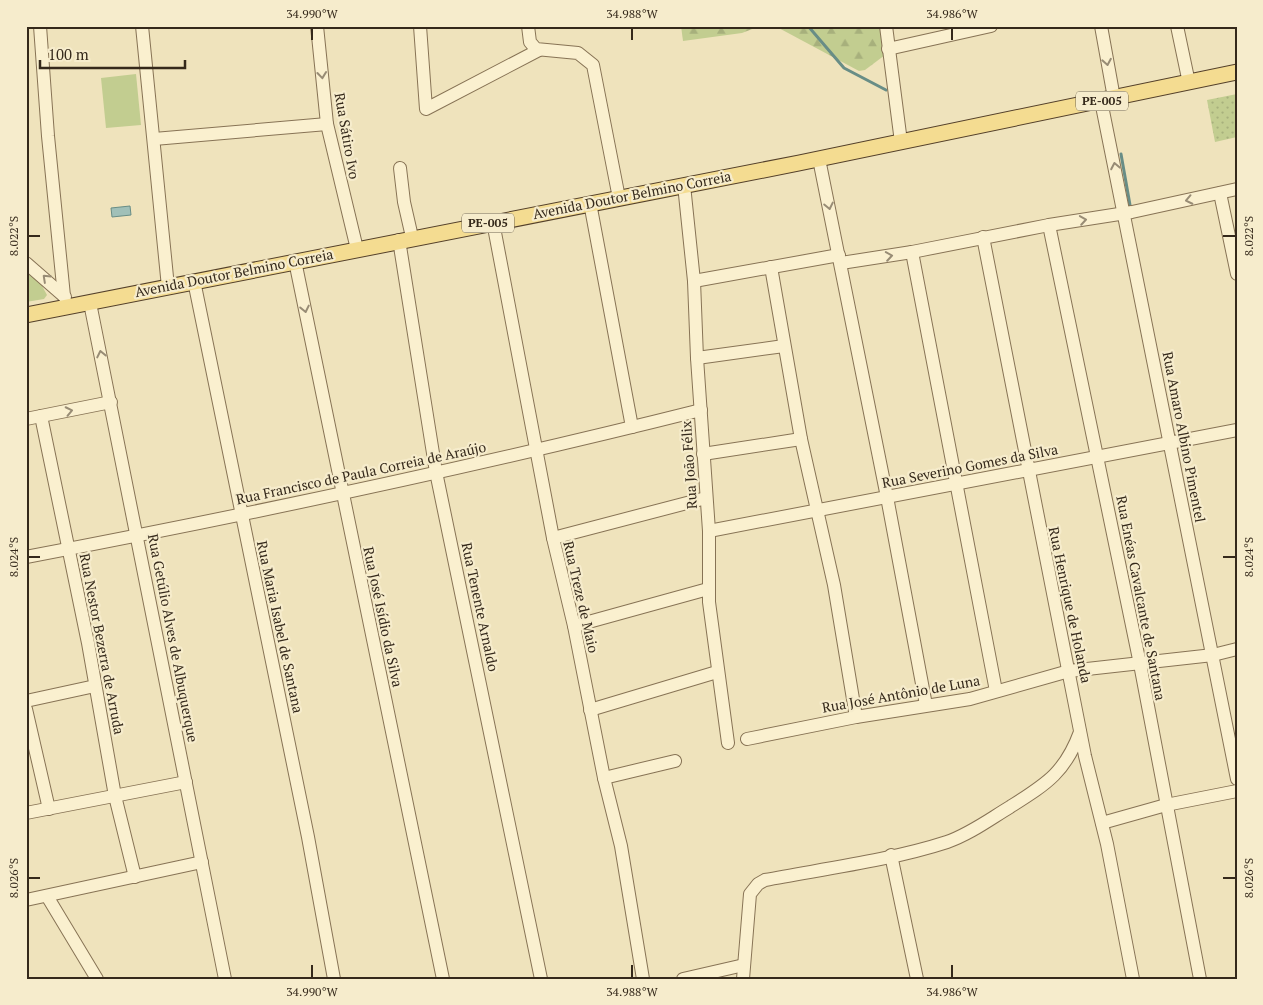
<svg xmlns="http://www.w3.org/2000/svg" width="1263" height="1005" font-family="'PT Serif',serif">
<defs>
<pattern id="grass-dots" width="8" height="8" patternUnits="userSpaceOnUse" patternTransform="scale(1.25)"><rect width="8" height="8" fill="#c2cd90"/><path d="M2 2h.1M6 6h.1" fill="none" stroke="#a7b07c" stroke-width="1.8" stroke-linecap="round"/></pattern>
<pattern id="forest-firs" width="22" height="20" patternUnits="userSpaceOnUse" patternTransform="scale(1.25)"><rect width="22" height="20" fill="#c2cd90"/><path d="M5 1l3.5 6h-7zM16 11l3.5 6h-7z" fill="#a7b07c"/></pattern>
</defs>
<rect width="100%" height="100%" fill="#efe3bc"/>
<polygon fill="url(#grass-dots)" points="1237,94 1237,137 1215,142 1207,100"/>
<g fill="url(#forest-firs)">
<polygon points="681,26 760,26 742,33 683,41"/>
<polygon points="775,26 881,26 885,55 865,70 859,71"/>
</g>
<g fill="#c2cd90">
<polygon points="136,74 141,125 106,128 101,78"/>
<polygon points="26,270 41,284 47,295 44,299 26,302"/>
</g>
<polygon fill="#a0c0b8" stroke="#688d86" points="130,206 131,215 112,217 111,208"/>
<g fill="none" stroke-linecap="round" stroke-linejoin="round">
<g stroke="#688d86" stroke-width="3">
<polyline points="808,26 844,68 886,90"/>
<polyline points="1121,154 1130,205"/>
</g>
<defs>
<g id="minor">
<polyline points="40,26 48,136 64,296"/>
<polyline points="142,26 168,287"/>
<polyline points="317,26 327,124 357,249"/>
<polyline points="420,26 426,109 539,50"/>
<polyline points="528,26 530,42 536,49 578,53 593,65 619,198"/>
<polyline points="886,26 901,142"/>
<polyline points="1101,26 1114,98"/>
<polyline points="1177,26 1189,83"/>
<polyline points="888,49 991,26"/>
<polyline points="1101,101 1237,779"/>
<polyline points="154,139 327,124"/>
<polyline points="819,159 887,497 926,705"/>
<polyline points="400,168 404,202 412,237"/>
<polyline points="684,185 694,281 697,358 709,531 709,602 728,743"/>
<polyline points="1220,193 1237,274"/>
<polyline points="590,203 632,427"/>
<polyline points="493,222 553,538 574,626 604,778 621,846 643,979"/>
<polyline points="1049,225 1140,664 1200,979"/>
<polyline points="983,237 1085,756 1107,844 1133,979"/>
<polyline points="399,240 436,472 541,979"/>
<polyline points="912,252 996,691"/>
<polyline points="295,261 443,979"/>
<polyline points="26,263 65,297"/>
<polyline points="841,263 912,252 1049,225 1132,212 1237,189"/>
<polyline points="771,267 801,439 834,585 856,717"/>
<polyline points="194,281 308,837 334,979"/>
<polyline points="694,281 839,255"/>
<polyline points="90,303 225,979"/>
<polyline points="697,358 784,346"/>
<polyline points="41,416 88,643 115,796 135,877"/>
<polyline points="26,419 111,402"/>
<polyline points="703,454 801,439"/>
<polyline points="709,531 1237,430"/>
<polyline points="553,538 706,498"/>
<path d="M26,557c226,-43 452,-91 675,-147"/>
<polyline points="574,626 708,589"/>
<polyline points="26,701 95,686"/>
<polyline points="26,709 49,809"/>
<polyline points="590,710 717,672"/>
<polyline points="747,739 856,717 970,699 1069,671 1213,655 1237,649"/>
<polyline points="604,778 675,761"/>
<polyline points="26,813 186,782"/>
<polyline points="1102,823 1166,805 1237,791"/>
<polyline points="891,855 917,979"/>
<polyline points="47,896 97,979"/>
<polyline points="26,900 202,862"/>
<polyline points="683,979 744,965"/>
<path d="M743,979l7,-85 8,-10 7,-4c58,-11 127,-20 182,-38 23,-8 43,-23 63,-35 36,-23 55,-34 70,-75"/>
</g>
<polyline id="major" points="26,315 799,163 1237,72"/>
</defs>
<use href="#minor" stroke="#877355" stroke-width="14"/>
<use href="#major" stroke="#54402a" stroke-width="17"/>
<use href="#minor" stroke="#faf0cf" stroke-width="12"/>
<use href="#major" stroke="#f4dc91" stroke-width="15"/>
</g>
<defs><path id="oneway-chevron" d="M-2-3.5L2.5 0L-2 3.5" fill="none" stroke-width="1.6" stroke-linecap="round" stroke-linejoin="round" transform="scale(1.25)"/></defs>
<g stroke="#988c75">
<use href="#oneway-chevron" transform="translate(1107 62) rotate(80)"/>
<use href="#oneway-chevron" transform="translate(322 75) rotate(84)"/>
<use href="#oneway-chevron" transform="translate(1115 166) rotate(-101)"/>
<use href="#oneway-chevron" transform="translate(1189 200) rotate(168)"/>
<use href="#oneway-chevron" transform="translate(829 206) rotate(78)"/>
<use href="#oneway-chevron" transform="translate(1083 220) rotate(-9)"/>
<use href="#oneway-chevron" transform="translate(889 256) rotate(-9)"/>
<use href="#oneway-chevron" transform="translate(46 278) rotate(-137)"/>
<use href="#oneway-chevron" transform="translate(305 309) rotate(78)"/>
<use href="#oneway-chevron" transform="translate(101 354) rotate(-102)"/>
<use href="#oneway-chevron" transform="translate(69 411) rotate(-12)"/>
</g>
<path fill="none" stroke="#35291b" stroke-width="2" d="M312,28v12M632,28v12M952,28v12M28,236h12M1223,236h13M28,557h12M1223,557h13M28,878h12M1223,878h13M312,965v13M632,965v13M952,965v13"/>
<g text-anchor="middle" stroke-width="4.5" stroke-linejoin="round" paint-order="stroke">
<g fill="#f6eccc" stroke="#6f6450" stroke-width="1">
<rect x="1076" y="91.5" width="52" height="19" rx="4"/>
<rect x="462" y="213.5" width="52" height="19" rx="4"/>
</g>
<g font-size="12" font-weight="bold" fill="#35291b">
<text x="1102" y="105">PE-005</text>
<text x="488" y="227">PE-005</text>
</g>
<g font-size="14" fill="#35291b" stroke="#f6eccc">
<text transform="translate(347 136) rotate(80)" y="5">Rua Sátiro Ivo</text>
<text transform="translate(632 195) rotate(-11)" y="5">Avenida Doutor Belmino Correia</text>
<text transform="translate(234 273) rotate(-11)" y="5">Avenida Doutor Belmino Correia</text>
<text transform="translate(1184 437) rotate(79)" y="5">Rua Amaro Albino Pimentel</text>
<text transform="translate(689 465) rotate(-94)" y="5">Rua João Félix</text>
<text transform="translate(970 466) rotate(-11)" y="5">Rua Severino Gomes da Silva</text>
<text transform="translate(361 473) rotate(-12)" y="5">Rua Francisco de Paula Correia de Araújo</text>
<text transform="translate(581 597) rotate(77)" y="5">Rua Treze de Maio</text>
<text transform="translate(1141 598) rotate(79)" y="5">Rua Enéas Cavalcante de Santana</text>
<text transform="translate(1070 605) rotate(78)" y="5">Rua Henrique de Holanda</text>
<text transform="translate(480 607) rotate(78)" y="5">Rua Tenente Arnaldo</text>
<text transform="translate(383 617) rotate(78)" y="5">Rua José Isídio da Silva</text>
<text transform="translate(280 627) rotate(78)" y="5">Rua Maria Isabel de Santana</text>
<text transform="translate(173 638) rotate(79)" y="5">Rua Getúlio Alves de Albuquerque</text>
<text transform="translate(102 644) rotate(79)" y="5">Rua Nestor Bezerra de Arruda</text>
<text transform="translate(901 694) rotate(-10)" y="5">Rua José Antônio de Luna</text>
</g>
</g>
<rect width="1263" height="1005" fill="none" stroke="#f6eccc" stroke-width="55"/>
<path d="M40 60v8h145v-8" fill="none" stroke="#35291b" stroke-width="2.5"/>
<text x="48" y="60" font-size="15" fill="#35291b" stroke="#f6eccc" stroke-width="4" paint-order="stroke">100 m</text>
<rect x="28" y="28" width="1208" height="950" fill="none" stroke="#35291b" stroke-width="2"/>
<g font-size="12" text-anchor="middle" fill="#35291b">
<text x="312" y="18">34.990°W</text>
<text x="632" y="18">34.988°W</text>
<text x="952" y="18">34.986°W</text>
<text transform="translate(14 236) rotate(-90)" y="4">8.022°S</text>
<text transform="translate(1249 236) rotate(-90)" y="4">8.022°S</text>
<text transform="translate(14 557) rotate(-90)" y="4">8.024°S</text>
<text transform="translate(1249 557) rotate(-90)" y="4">8.024°S</text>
<text transform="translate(14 878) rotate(-90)" y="4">8.026°S</text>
<text transform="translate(1249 878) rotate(-90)" y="4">8.026°S</text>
<text x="312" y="996">34.990°W</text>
<text x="632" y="996">34.988°W</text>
<text x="952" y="996">34.986°W</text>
</g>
</svg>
